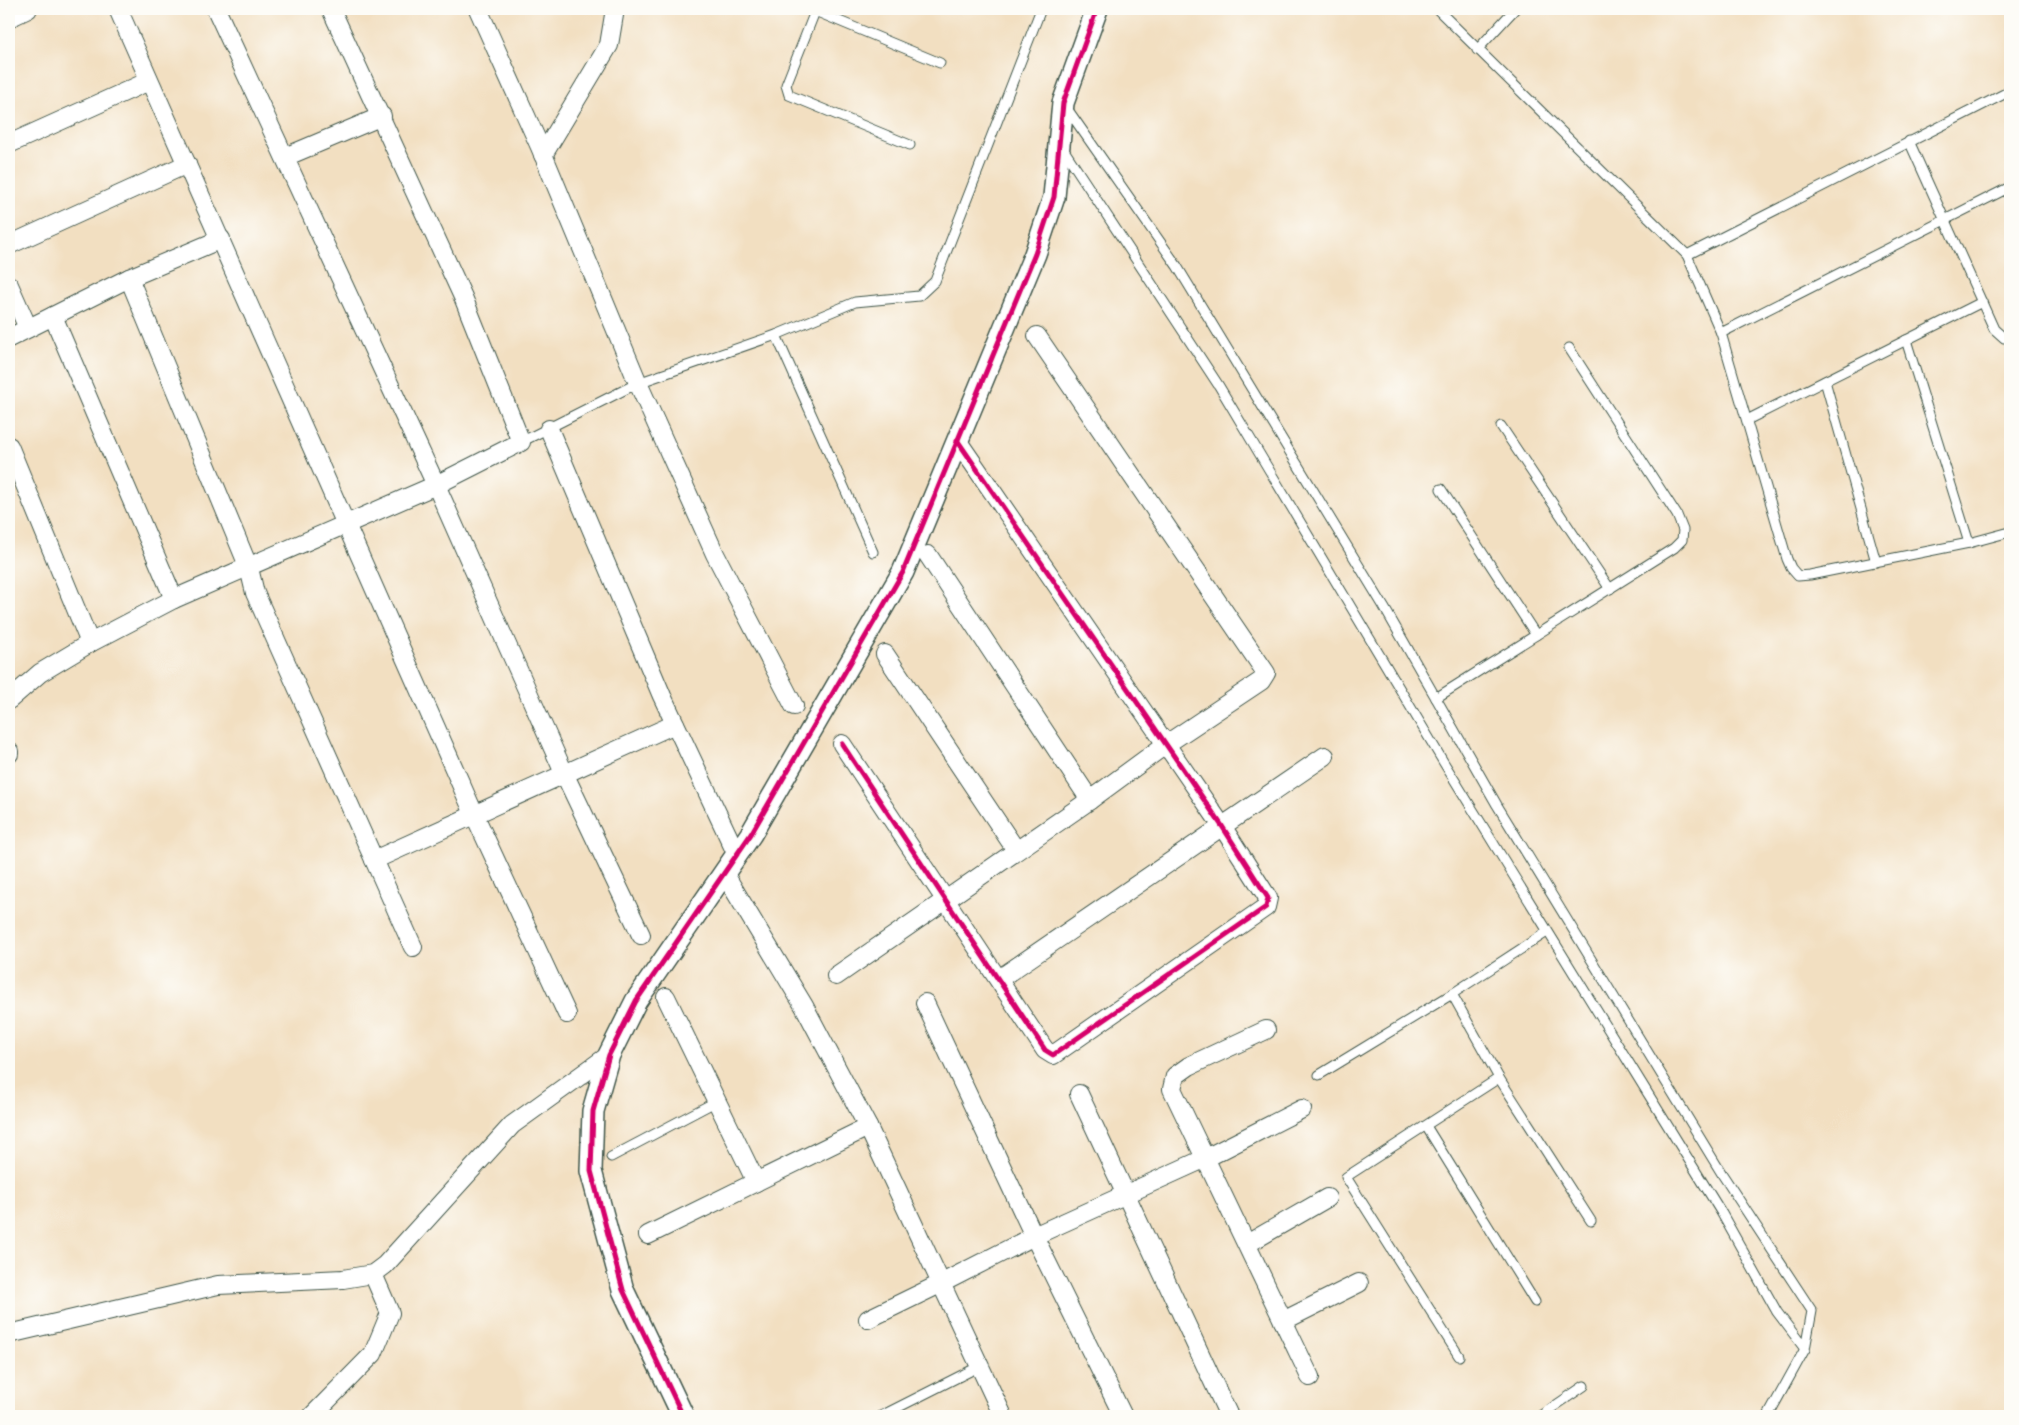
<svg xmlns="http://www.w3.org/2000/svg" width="2019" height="1425" font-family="Itim,sans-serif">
<rect width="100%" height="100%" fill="#fdfcf7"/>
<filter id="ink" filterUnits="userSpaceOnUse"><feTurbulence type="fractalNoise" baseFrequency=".02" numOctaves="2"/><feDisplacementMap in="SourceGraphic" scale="10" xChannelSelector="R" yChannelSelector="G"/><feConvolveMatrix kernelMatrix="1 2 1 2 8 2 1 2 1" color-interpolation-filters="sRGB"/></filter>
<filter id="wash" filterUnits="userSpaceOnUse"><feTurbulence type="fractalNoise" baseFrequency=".0096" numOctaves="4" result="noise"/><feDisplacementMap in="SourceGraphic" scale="20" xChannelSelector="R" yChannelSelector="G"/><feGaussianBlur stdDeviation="1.12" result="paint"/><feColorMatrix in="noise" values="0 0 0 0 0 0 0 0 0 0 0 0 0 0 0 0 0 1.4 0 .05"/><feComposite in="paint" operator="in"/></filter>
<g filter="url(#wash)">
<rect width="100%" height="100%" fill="#f2dfc1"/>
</g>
<g filter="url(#ink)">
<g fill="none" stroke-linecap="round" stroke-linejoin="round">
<defs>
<g id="service">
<polyline points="816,9 786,85 789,95 910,145"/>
<polyline points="1437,9 1687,255 1721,333 1787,559 1791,568 1798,576 1810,575 1969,543 2010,532"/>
<polyline points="815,11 940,63"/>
<polyline points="1477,50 1515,9"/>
<polyline points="1909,141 1994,329 2004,338 2010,335"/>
<polyline points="1062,147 1219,386 1444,763 1721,1212 1777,1312 1805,1349 1812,1311 1722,1174 1497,805 1384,607 1177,266 1066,107"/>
<polyline points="1687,255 2010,91"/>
<polyline points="1721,333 2010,187"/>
<polyline points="776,335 873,552"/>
<polyline points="1906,340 1969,543"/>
<polyline points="1825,381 1876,562"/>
<polyline points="1747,420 1982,302"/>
<polyline points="1501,426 1610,589"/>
<polyline points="521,442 638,383 776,335 855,302 919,296 935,281 1041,9"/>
<polyline points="1441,489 1536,635"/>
<polyline points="1436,698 1674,548 1682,540 1683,530 1677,515 1569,348"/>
<polyline points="1452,994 1499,1078 1346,1177 1459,1356"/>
<polyline points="1319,1075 1452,994 1547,932"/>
<polyline points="1499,1078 1591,1221"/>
<polyline points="1426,1126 1535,1302"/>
<polyline points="611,1157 717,1101"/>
<polyline points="881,1416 980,1366"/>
<polyline points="1540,1416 1584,1386"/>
<polyline points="1768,1416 1805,1349"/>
</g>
<g id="minor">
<polyline points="118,9 475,816 567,1014"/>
<polyline points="216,9 436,485 564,773 641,935"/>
<polyline points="478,9 540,147 638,383 715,554 794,706"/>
<polyline points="9,18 28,9"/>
<polyline points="9,144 149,81"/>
<polyline points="543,155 609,45 615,9"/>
<polyline points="285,157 382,116"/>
<polyline points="9,245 187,164"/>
<polyline points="129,278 249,568 255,593 413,947"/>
<polyline points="9,285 28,328"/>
<polyline points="53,316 174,599"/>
<polyline points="9,338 129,278 221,239"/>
<polyline points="549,429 662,696 737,855"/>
<polyline points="9,446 90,643 174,599 436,485 521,442 463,297 331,9"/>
<polyline points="928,555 1090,800"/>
<polyline points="885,654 1016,850"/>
<polyline points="9,700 40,673 90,643"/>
<polyline points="842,744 1045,1050 1053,1055 1266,907 1268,898 1222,826 957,440"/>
<polyline points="9,751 9,754"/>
<polyline points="374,860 675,724"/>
<polyline points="724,873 804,1006 868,1127 1003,1416"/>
<polyline points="836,976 1090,800 1165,745 1261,681 1266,673 1037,336"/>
<polyline points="999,979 1325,756"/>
<polyline points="666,997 756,1182"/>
<polyline points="925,1003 1034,1236 1123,1416"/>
<polyline points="1266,1030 1189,1066 1175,1076 1172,1089 1310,1377"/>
<polyline points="1079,1094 1229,1416"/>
<polyline points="648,1235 868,1127"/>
<polyline points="1247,1244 1327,1198"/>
<polyline points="868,1319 942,1283 1034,1236 1206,1158 1302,1109"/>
<polyline points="1283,1321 1359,1283"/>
<polyline points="9,1334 218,1285 343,1279 373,1274 385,1265 512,1125 609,1055"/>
<polyline points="312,1416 373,1354 390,1313 373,1274"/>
</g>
<polyline id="tertiary" points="683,1416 623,1290 591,1171 593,1111 609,1055 636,1001 751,834 903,572 1035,254 1054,197 1063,103 1097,9"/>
</defs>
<use href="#service" stroke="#3f5549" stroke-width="11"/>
<use href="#minor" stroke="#3f5549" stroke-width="20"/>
<use href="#tertiary" stroke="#3f5549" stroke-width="24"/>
<use href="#service" stroke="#fff" stroke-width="9"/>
<use href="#minor" stroke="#fff" stroke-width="18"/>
<use href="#tertiary" stroke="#fff" stroke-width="21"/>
<defs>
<g id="cycleway">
<polyline points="842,744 1045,1050 1053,1055 1266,907 1268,898 1222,826 957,440"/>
<polyline points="683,1416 623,1290 591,1171 593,1111 609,1055 636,1001 751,834 903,572 1035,254 1054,197 1063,103 1097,9"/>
</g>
</defs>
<use href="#cycleway" stroke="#fdfcf7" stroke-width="8"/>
<use href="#cycleway" stroke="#d6006c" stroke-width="5"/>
</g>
</g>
<rect width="2019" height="1425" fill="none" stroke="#fdfcf7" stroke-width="30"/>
</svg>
